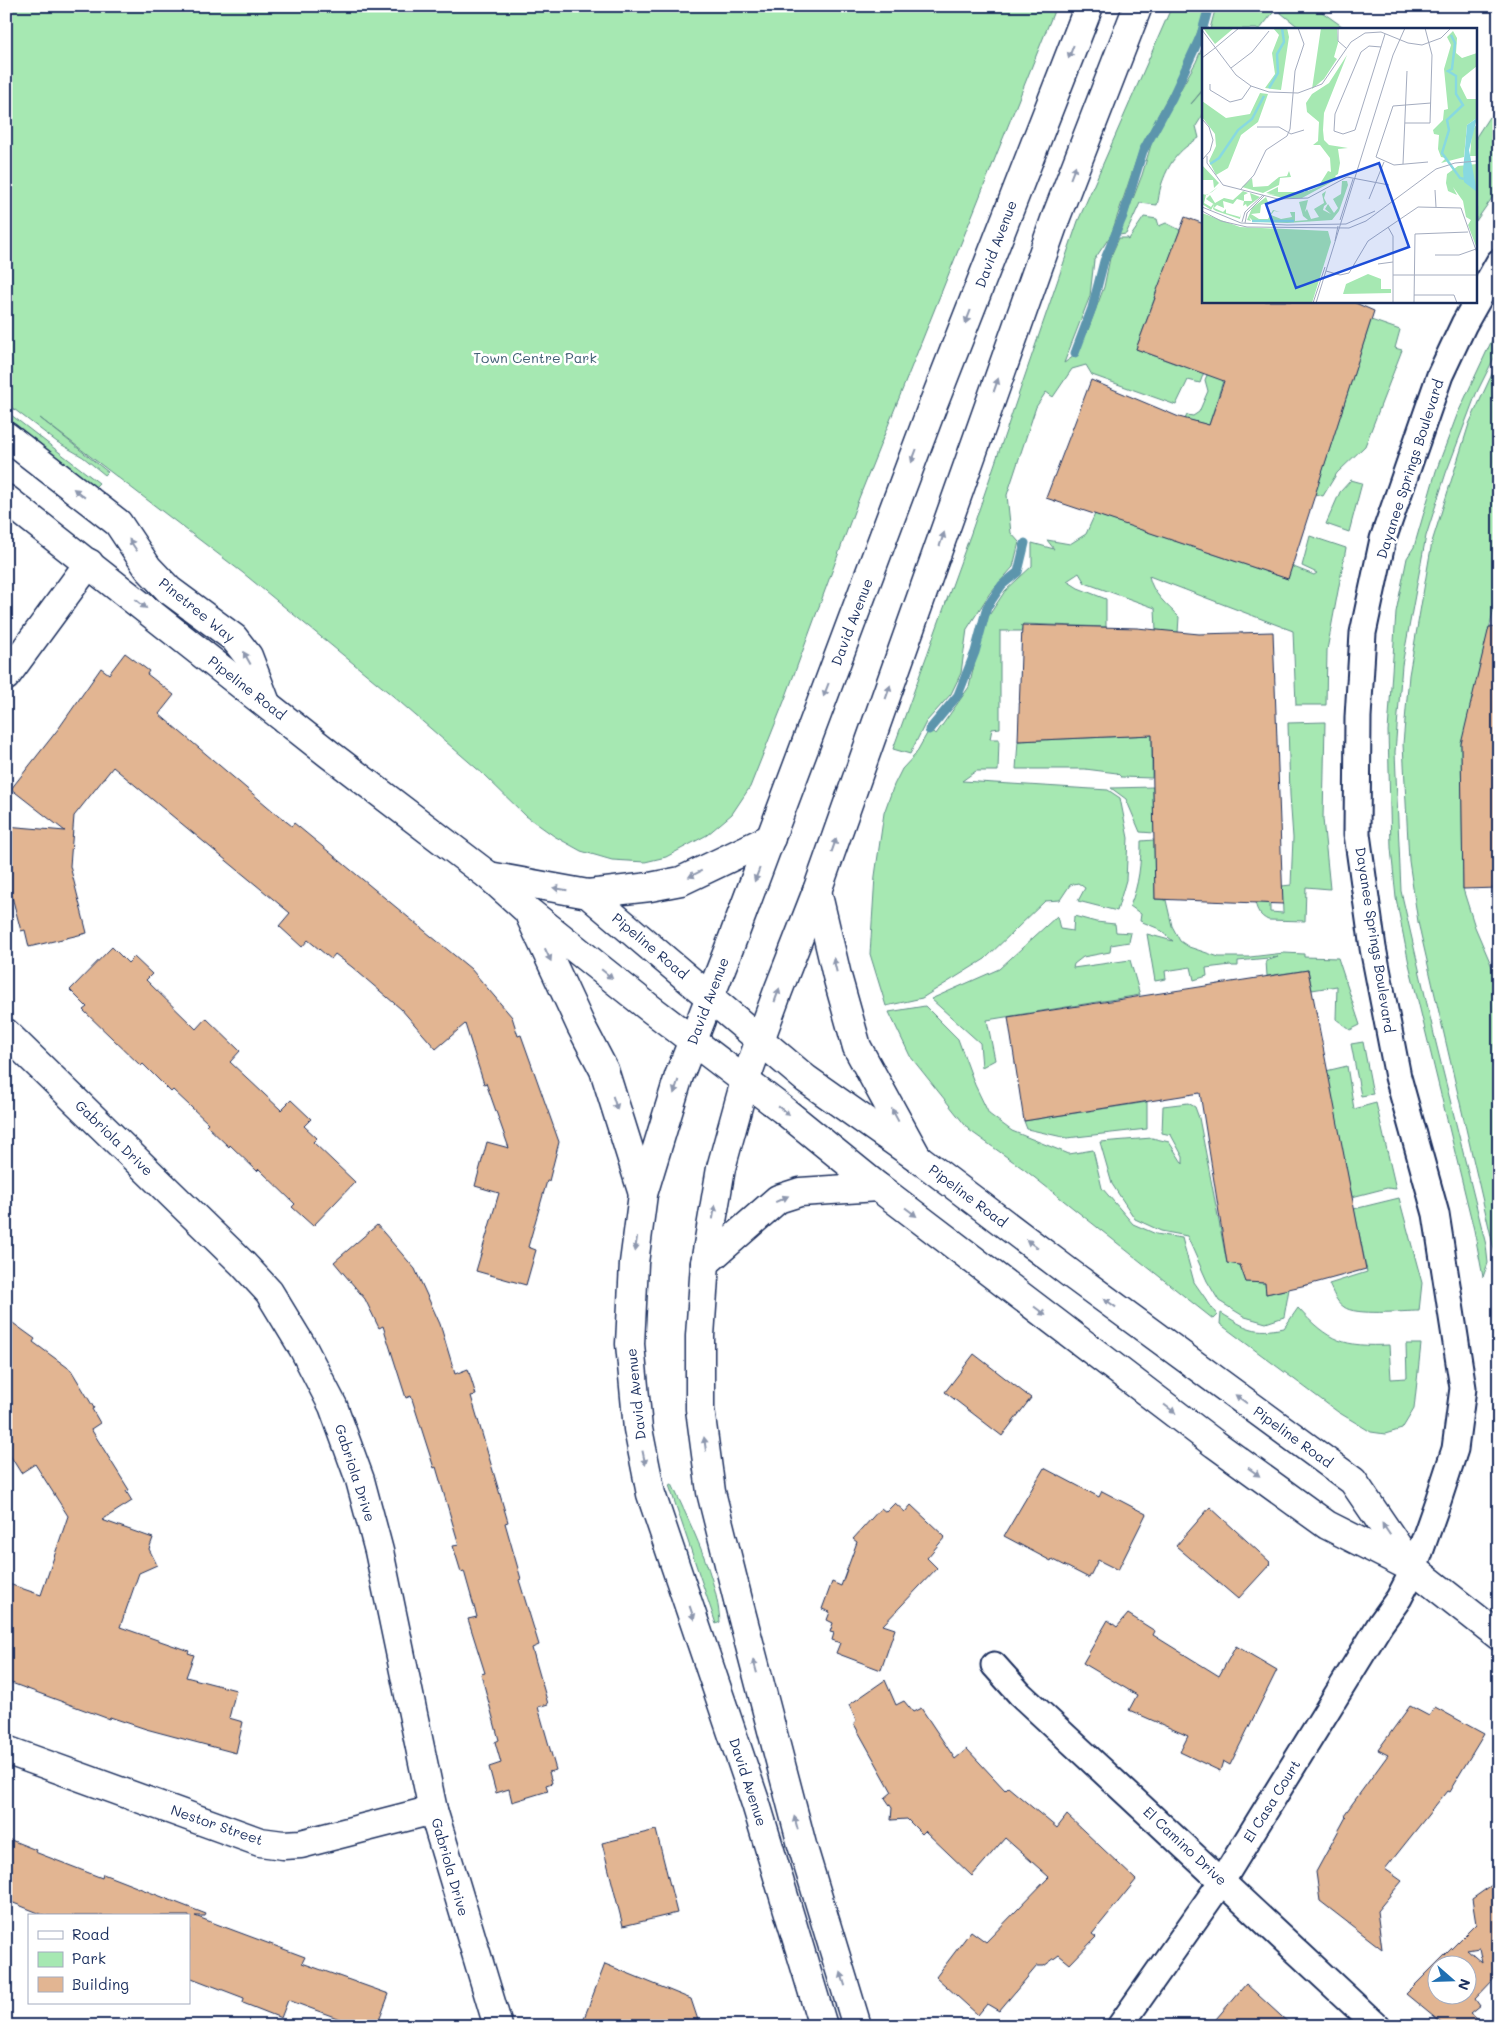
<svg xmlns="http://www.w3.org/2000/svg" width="1505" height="2032" font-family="Mali,sans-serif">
<rect width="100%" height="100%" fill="#fff"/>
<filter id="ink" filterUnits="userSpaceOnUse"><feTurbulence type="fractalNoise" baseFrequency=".02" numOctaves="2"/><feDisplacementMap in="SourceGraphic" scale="10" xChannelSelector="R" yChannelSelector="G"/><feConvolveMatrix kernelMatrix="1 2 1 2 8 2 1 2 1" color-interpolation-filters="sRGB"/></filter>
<g filter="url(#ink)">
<g fill="#a6e8b2" stroke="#608c88">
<polygon points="6,6 1056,6 859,498 785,699 750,787 732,814 707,835 666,857 645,862 612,860 581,851 554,836 526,816 483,774 393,696 243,573 40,418 108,472 105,475 83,457 57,442 6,403"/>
<polygon points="1172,6 1207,6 1187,61 1140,149 1111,235 1094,260 1090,296 1064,363 1077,354 1088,330 1104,287 1110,258 1119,238 1128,238 1127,240 1129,239 1144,217 1157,219 1159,226 1166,223 1180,230 1136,349 1182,366 1208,361 1200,383 1188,380 1176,405 1092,375 1086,365 1072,369 1053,397 1046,392 1036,407 1007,495 1011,533 1019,542 1013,567 990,593 967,629 961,673 951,694 926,722 910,754 893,749 971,533 1078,221"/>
<polygon points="1216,6 1324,6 1322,12 1346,29 1301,29 1276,9 1260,29 1210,29"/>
<path d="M1204,43v45l-13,16 13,-15v24l-8,13 3,12c-21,12 -31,26 -38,48 -2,6 -2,13 -4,19l-17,-2 -14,31 -7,1 23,-60 11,-37 43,-76z"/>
<polygon points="1489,117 1499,123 1499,188 1476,221 1476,137"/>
<polygon points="1371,320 1400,330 1395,348 1402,350 1365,446 1337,473 1323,496 1315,494"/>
<polygon points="1499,325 1499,348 1476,394 1446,473 1426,536 1402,665 1395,752 1401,891 1436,1043 1486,1245 1488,1263 1483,1277 1474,1230 1409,964 1396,898 1391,848 1388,731 1396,612 1407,558 1414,547 1436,471 1457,415"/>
<polygon points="1223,335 1236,340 1209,425 1185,419 1187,415 1193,416 1199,412 1208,391 1205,380"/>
<polygon points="1499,359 1499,588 1470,708 1499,741 1461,741 1463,889 1475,927 1499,983 1497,1262 1418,922 1409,861 1403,744 1409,675 1432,542 1469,424"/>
<polygon points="6,411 99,483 94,488 6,420"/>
<polygon points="1351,480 1362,483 1349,532 1326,524 1340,492"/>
<path d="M1095,514l193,65 3,-13 23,9 3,-2 -15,-7 8,-30 36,12 -19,102 -1,55h-30l-3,-74 -144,-55c3,17 18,29 30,41l-1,16 -22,-2 -1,-23 -70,-25 -6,-10 -12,8 11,7 28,11v28l-83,-3 -1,7h-22v97l-8,1 -2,10h9l-1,32h-22l-14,10 146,9 12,8 8,40 -2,42 -9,31 -39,-10 7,-13 -7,-5 -8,2 -10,15 -15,1 -60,58 -63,39 -36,8 -16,-52 5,-78 9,-63 10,-28 8,-16 13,-14 14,-25 7,4 33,-47 15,-64 21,-32 27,-25v-23l22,6 -7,-9 23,4 16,-10z"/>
<path d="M1325,722l-2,97 7,70 -24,-2 -1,34 -37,-1c-8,-4 -11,-9 -13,-18l15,1v9l13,1 -1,-27 9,-1 2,-47 -3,-43 -2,-72z"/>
<polygon points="1152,735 1152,778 1121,777 1117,773 1085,769 1016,769 1018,741"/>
<polygon points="1153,787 1154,833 1140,832 1126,799 1111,788"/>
<path d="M1154,840l1,59 11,1 6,26 8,15 9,6 30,10h31l34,-4 20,1v3l34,1 22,67 -10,5 -14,-11 1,-33 -25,4 -4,-20 -41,6 -1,-15 12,-4 -40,4v5h-6l-1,-1 -25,3 1,8 -13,4 -3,-13 -26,4 1,8 -11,2 -8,-47 26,7 -16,-13 -17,-7 1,-7 -11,-8c9,-22 11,-42 11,-65z"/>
<polygon points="1057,916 1060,929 1073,931 1074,916 1096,922 1115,924 1116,932 1131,933 1129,942 1111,945 1110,952 1083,957 1074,964 1073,968 1130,960 1140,995 987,1020 995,1060 982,1067 980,1043 931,999 999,969"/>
<polygon points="925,1006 958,1039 975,1085 989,1114 1012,1131 1069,1154 1093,1150 1102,1188 1133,1224 1156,1234 1182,1238 1194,1282 1217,1315 1213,1319 1025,1170 969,1130 910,1056 889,1012"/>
<polygon points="1363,1042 1373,1094 1361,1096 1351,1044"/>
<polygon points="1347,1066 1354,1109 1376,1103 1396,1189 1387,1188 1352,1197 1326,1071"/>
<polygon points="1147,1102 1147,1129 1067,1138 1027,1129 1024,1121"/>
<polygon points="1188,1103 1195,1107 1199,1118 1227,1263 1240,1265 1246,1282 1265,1283 1266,1294 1289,1289 1284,1317 1266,1323 1245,1317 1219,1301 1207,1281 1187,1236 1161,1231 1135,1219 1112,1184 1100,1142 1152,1138 1169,1142 1183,1164 1183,1157 1171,1135 1162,1133 1163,1106"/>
<path d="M1399,1198l23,85 -3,28c-16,0 -64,5 -75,-4 -8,-5 -11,-15 -15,-23l38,-12 -13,-63z"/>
<path d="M1298,1308c31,34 46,39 91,37l2,34 16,-1 -1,-34h15l-7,65 -12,20 -17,5 -14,-2 -33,-20 -118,-88 1,-11c26,16 33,21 63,15z"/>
<path d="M672,1484c19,42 45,92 48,138l-4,2 -47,-139z"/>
</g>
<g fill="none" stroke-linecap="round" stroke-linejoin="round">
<g stroke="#5c95ac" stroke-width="9">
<polyline points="1075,353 1092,308 1104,261 1123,216 1143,151 1172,98 1201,35 1209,6"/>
<polyline points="929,730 958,695 975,652 987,607 1002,585 1018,572 1025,543"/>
</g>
</g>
<g fill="#e2b592" stroke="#1b2f5e" fill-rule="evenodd">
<polygon points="1185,217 1204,224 1204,301 1351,301 1374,311 1288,579 1046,498 1091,380 1179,417 1209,425 1224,381 1136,349 1155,298 1154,298"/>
<polygon points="1022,625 1137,628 1199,634 1273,632 1283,904 1155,899 1152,735 1018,741"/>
<polygon points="1489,627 1499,628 1499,888 1463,889 1461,744"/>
<polygon points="125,653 149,671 147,674 174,695 159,714 273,811 292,826 294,823 471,969 512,1017 518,1036 521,1035 559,1142 549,1181 547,1181 528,1247 536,1250 526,1285 476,1271 499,1193 475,1186 487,1142 509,1148 486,1083 484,1084 465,1024 436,1049 401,1009 352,967 335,954 331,959 308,940 302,947 279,926 290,913 113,767 74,816 70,866 87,933 29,947 25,930 21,931 6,874 6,826 65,831 11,789 59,728 101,668 109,674"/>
<polygon points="112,947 128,963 134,957 152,974 146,980 196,1029 206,1018 240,1051 230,1062 281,1110 291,1100 311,1119 304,1126 317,1138 313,1142 355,1182 313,1226 292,1207 295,1204 259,1169 257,1171 230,1145 229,1147 206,1125 208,1123 173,1090 171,1092 143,1064 141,1066 83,1010 87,1007 70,990"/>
<polygon points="1308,970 1366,1269 1311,1284 1266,1294 1265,1283 1246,1282 1240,1265 1227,1263 1200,1093 1024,1121 1008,1017"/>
<polygon points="377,1225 415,1269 440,1324 455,1374 468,1369 476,1395 471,1396 508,1522 505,1523 521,1579 519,1580 539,1645 532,1648 548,1704 538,1707 556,1770 549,1772 552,1783 546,1785 548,1791 512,1802 509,1789 496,1793 489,1767 501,1763 495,1742 499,1740 481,1674 485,1673 468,1619 477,1617 464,1571 461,1572 453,1546 459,1545 436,1467 434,1468 411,1396 406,1398 383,1326 379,1328 365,1299 334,1262"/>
<polygon points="6,1318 35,1339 33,1342 71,1370 94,1408 92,1409 100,1423 91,1429 129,1490 126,1491 132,1501 102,1520 153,1538 149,1549 157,1565 139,1573 120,1627 189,1651 188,1653 194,1655 186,1677 236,1690 229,1718 243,1722 236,1753 146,1729 110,1717 109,1719 6,1681 6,1583 41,1595 68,1516 35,1464 21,1473 6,1449"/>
<polygon points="974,1354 1031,1398 1002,1436 945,1392"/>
<polygon points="1044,1468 1099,1497 1102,1491 1146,1514 1118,1570 1098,1560 1089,1578 1052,1559 1051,1561 1004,1536"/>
<polygon points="895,1503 905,1512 911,1505 945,1537 927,1558 937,1568 883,1625 895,1629 881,1670 836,1653 840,1643 832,1640 834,1633 830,1632 833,1623 827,1620 830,1612 822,1609 832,1582 841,1586 857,1542 853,1539 881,1508 886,1512"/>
<polygon points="1210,1507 1271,1563 1238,1599 1176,1546"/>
<polygon points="1128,1614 1155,1631 1153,1635 1219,1676 1236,1646 1277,1670 1230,1765 1223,1761 1220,1771 1180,1752 1188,1736 1129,1710 1137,1695 1083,1663 1108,1620 1117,1627"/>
<polygon points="885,1680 896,1705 904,1701 913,1712 921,1708 955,1759 967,1749 1005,1790 1008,1787 1057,1828 1067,1815 1136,1880 1092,1934 1096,1937 1070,1964 1059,1955 1044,1966 1037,1966 999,2011 987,2004 978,2015 936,1977 971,1931 986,1942 1049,1877 1005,1838 972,1876 925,1831 922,1834 907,1819 891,1820 892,1808 885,1798 892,1792 854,1724 856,1720 849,1705"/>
<polygon points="1410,1706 1429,1716 1435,1707 1484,1734 1449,1792 1447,1791 1385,1869 1402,1881 1377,1911 1382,1949 1320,1901 1316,1872 1346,1817 1344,1815 1388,1755 1378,1750"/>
<polygon points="656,1830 677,1913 623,1926 602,1843"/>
<polygon points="6,1838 36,1850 35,1852 102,1878 103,1874 206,1914 205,1916 195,1916 305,1957 302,1963 389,1994 377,2026 359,2026 288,2000 281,2018 243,2003 244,1998 189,1977 189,1916 46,1916 6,1900"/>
<path d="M1499,1880v98h-4l-20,21 5,7 -10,8 15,12h-40l-39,-32 70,-70 -4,-25zM1479,1948l3,15 -15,-13zM1438,1964h30v30h-30z"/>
<polygon points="605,1964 691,1999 700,2026 581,2026"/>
<polygon points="1246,1984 1292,2026 1210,2026"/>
</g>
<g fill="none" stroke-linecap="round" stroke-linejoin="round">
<defs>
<g id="street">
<polyline points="994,1665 1020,1694 1377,2026"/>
<polyline points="1120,2026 1222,1881 1381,1623 1399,1598 1414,1569 1438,1501 1455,1449 1463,1388 1436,1214 1398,1077 1373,948 1357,834 1358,717 1363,633 1383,539 1440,375 1464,324 1499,262"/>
</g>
<g id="secondary">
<polyline points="6,436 118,523 148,568 169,590 234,638 248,656 266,703"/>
<polyline points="6,499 329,754 489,876 528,911 647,1006 782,1109 878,1187 1215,1444 1327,1525 1414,1569 1499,1636"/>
<polyline points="6,676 89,563"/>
<polyline points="489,876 588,894 806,1079 918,1158 1071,1274 1353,1481 1411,1566"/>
<polyline points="817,891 837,976 857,1047 916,1155"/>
<polyline points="588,894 650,887 681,881 771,838"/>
<polyline points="530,916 581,1026 604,1070 643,1194"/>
<polyline points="6,1033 243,1264 269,1292 303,1348 333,1406 360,1480 379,1551 433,1810 498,2026"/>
<polyline points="705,1263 778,1199 800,1192 878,1187"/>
<polyline points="6,1750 260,1842 283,1845 301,1844 433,1810"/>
<polyline points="823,2026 756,1804 651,1494 638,1429 630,1344 634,1263 643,1194 679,1076 733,938 931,410 1089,6"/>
<polyline points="857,2026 802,1845 740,1608 711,1492 700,1409 700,1336 705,1263 721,1168 745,1081 778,991 817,891 1056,217 1138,6"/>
</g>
</defs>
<use href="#street" stroke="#1b2f5e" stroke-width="29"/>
<use href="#secondary" stroke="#1b2f5e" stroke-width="31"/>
<use href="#street" stroke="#fff" stroke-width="25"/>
<use href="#secondary" stroke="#fff" stroke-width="28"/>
</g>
<defs><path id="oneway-solid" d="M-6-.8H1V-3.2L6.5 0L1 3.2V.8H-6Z" transform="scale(1.25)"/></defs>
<g fill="#8d97ae">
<use href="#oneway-solid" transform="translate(1071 52) rotate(111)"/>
<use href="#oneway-solid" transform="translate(1073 172) rotate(-69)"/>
<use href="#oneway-solid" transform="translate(968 317) rotate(111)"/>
<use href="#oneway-solid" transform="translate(996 385) rotate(-71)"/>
<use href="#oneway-solid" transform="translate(914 456) rotate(111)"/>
<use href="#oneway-solid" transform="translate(79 493) rotate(-142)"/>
<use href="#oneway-solid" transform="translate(942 539) rotate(-71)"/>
<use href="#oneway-solid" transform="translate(133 545) rotate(-124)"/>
<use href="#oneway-solid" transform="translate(141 604) rotate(38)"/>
<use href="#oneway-solid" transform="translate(247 658) rotate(-119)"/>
<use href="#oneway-solid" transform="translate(826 690) rotate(111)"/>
<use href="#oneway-solid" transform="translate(888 692) rotate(-71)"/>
<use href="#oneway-solid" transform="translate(834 845) rotate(-71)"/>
<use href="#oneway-solid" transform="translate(695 874) rotate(154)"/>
<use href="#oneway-solid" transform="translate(757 875) rotate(111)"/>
<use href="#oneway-solid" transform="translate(560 889) rotate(-170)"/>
<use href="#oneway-solid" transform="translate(548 955) rotate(65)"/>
<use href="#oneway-solid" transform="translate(835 965) rotate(-103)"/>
<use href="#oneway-solid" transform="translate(607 974) rotate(39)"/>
<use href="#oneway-solid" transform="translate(777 995) rotate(-70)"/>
<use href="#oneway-solid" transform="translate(676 1087) rotate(108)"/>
<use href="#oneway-solid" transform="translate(615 1103) rotate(72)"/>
<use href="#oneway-solid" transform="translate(784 1111) rotate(38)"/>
<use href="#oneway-solid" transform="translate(895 1115) rotate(-118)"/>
<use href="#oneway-solid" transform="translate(782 1199) rotate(-25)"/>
<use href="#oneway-solid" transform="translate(714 1212) rotate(-81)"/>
<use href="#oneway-solid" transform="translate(911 1212) rotate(37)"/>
<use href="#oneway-solid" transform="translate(636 1244) rotate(98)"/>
<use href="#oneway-solid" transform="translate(1032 1244) rotate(-143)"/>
<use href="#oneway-solid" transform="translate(1110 1303) rotate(-144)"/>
<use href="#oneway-solid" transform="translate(1040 1311) rotate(37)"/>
<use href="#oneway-solid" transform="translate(1241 1399) rotate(-144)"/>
<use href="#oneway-solid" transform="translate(1170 1409) rotate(37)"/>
<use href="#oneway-solid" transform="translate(705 1444) rotate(-98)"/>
<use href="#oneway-solid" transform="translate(644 1458) rotate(78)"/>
<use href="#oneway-solid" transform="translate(1254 1472) rotate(36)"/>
<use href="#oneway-solid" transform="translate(1386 1529) rotate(-124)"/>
<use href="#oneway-solid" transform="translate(692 1613) rotate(71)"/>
<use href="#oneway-solid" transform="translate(755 1666) rotate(-105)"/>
<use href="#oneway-solid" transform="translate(796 1823) rotate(-105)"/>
<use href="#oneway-solid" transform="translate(843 1979) rotate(-107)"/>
</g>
</g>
<g text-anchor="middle" stroke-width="5" stroke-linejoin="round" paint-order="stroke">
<g font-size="14" fill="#1b2f5e" stroke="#fff">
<text transform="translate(996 244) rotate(-69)" y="5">David Avenue</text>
<text transform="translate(1410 469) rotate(-72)" y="5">Dayanee Springs Boulevard</text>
<text transform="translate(197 610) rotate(39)" y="5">Pinetree Way</text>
<text transform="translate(852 622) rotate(-69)" y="5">David Avenue</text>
<text transform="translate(247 688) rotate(38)" y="5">Pipeline Road</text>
<text transform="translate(1375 940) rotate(81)" y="5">Dayanee Springs Boulevard</text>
<text transform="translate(650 946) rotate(40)" y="5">Pipeline Road</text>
<text transform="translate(708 1001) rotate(-69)" y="5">David Avenue</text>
<text transform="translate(114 1138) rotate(44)" y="5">Gabriola Drive</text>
<text transform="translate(968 1196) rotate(37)" y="5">Pipeline Road</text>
<text transform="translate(636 1394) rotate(-96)" y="5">David Avenue</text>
<text transform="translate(1293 1437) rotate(36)" y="5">Pipeline Road</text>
<text transform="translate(355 1473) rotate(72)" y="5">Gabriola Drive</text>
<text transform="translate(748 1782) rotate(72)" y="5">David Avenue</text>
<text transform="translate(1272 1801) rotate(-58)" y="5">El Casa Court</text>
<text transform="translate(217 1825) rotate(19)" y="5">Nestor Street</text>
<text transform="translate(1185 1846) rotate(43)" y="5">El Camino Drive</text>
<text transform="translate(450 1867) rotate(74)" y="5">Gabriola Drive</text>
</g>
<g font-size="14" fill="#3e5d73" stroke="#fff">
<text x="535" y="363">Town Centre Park</text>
</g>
</g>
<g transform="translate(1202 28)">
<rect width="275" height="275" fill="#fff"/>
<path d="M1,0h31l-19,16zM71,0h14l2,9 -8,53 -16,-2 10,-14 -3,-21 7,-18zM119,0h16l1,15 -4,14 3,2 -13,20 -12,10zM251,3l4,7 -1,15 6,5 15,-5v13l-15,12 -2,7 7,14h10v19l-10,7 -3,32 -23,6 5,-5 -5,-1 -3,-8 1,-14 -5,-1 -1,-4 10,-10 1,-10 4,-1 -4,-40 7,-24 -4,-8zM145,27l-23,58 -1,17 1,10 5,5 19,3 -10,1 2,14 -2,11 -3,2 2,3 -35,19h-19l-16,-4 9,1 -10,-2 12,-6v5h27l1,-4 2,3 10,-4 10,-16 3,1 -1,-14 -10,-13h-7l5,-4 1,-19 -12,-10 -1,-9 6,-9 17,-11zM58,65l8,1 -10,28 -17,13 -13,33 -12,7 -7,-14 7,-15 -1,-12 -13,-17v-16l24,17 24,-4zM275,96v32h-7l2,-25zM275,136v85l-9,-24 3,-5 -5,-3 -3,-16 -10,-14 4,8 -9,-4 -2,-8 1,-9 11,-8zM0,137l17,18 -5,5 -1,-8h-11zM87,143l2,6 -11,1 -1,7 -16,8 -21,-6 10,-9 1,9 15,-1 11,-9 8,-1zM140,153h5l1,4 -9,26 -7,9 -45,3 -27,-1 5,-1 -13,-1 -3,-3 2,4 -4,-1 5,-12 14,-11 2,5 -7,3 -1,8 -9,1 8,5h9l5,-9 7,2 -6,-1 -3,4 10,4 11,-2 -2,-5h5v9l13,-1 -5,-4 -4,-14 9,-2 -3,12 2,-3 4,10 8,-2 -5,-8 10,-6 -2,-9 4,-3 -2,7 3,6 -3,2 -1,4 8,4 -6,-5 3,-5 6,9 4,-5 -5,-9 8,-5zM16,159l-6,5 -6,3 -2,8 7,4 2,-3 2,1 -9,-6 4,-4 5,8 9,-5 9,2 10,-9 5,2 -4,2v6h8l-2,-8 10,4 -13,10 -1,-3 -3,2 1,-5 -7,-2 -4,5 -10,-3 1,7 -7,-3 -3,3 9,4 3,-3v4l14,4 1,-4 -1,6 -24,-8 -3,-2 1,-4 -3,5 -9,-6v-10l5,1zM0,185l38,14 88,4 3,11 -19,61h-110zM166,246l13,5v10h10v4l-48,1 3,-10z" fill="#a6e8b2"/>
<path d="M275,90l-8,32 8,42 -13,-10 -1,-11 4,-46z" fill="#88d9e0"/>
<path fill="none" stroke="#88d9e0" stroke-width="2.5" d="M249,7l4,8 -3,26 -4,2 8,5v18l7,11 -16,15 2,10 -7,23 18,25 4,1M67,60l9,-15 -1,-19 7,-12 -2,-14M8,136l9,-6 19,-28 14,-11 12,-23M50,193h42"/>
<path fill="none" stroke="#a4acbf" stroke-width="1" d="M136,0v13l8,7M0,2l34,45 15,11 18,6 29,1 24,-9 29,-42 14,-9 16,-1 27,11 14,2 19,-7 10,-10M179,19l-12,-1 -8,6 -26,62 -1,17 9,3 12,-4 30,-96M13,20l24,-20M0,30l13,-10M29,40l21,-16 17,-21M8,56v6l20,12 12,-3 9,-13M0,91l7,8 4,13 -3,11 -8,9M203,95h25l2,-68 -7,-27M55,99h22l12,7 13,-4M5,128v7l16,22 55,14 30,-1 39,-21 42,8M226,134l-34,3 -18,-8 17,-51 38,-3M201,136l4,-93M38,162l14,-15 12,-25 21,-14 3,-7 5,-58 9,-27 -6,-16M233,162l1,17M167,171l15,-37M0,179l39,16 46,2 59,-1 29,-13M0,183l19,10 26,6 102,1 17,-7 70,-52 19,-6 22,-2M138,192l13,-41M40,194l3,-10 18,-17M43,195l2,-10 18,-18M186,199l5,9v67M133,213l3,-15M233,227h24l17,-6M176,236l15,-2M124,243l14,4 9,-2 19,-32 50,-34 43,1 16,45M275,244v30M191,247h84M212,267h40l3,8M111,275l12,-36M114,275l77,-248 12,-27M212,275l1,-69 53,-2"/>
<path fill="#1d4ed8" fill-opacity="0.15" stroke="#1d4ed8" stroke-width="2.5" d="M177,135l30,84 -113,41 -30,-84z"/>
<rect width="275" height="275" fill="none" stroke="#1b2f5e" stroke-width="2.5"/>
</g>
<rect width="1505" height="2032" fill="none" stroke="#fff" stroke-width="25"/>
<rect x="12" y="12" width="1480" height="2007" fill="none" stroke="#1b2f5e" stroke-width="2" filter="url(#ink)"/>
<rect x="28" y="1914" width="162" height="90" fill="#ffffff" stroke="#a4acbf"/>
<rect x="38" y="1931" width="25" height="8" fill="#ffffff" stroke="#a4acbf"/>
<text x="72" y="1940" font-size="15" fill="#1b2f5e">Road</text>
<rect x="38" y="1952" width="25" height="15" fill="#a6e8b2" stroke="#a4acbf"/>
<text x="72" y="1964" font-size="15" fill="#1b2f5e">Park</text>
<rect x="38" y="1977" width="25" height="15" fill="#e2b592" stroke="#a4acbf"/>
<text x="72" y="1990" font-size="15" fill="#1b2f5e">Building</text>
<g transform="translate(1452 1980) rotate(110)"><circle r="24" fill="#ffffff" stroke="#a4acbf"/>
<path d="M0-4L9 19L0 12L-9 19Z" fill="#1f6fb2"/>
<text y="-8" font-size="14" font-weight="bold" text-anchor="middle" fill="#1b2f5e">N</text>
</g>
</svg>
